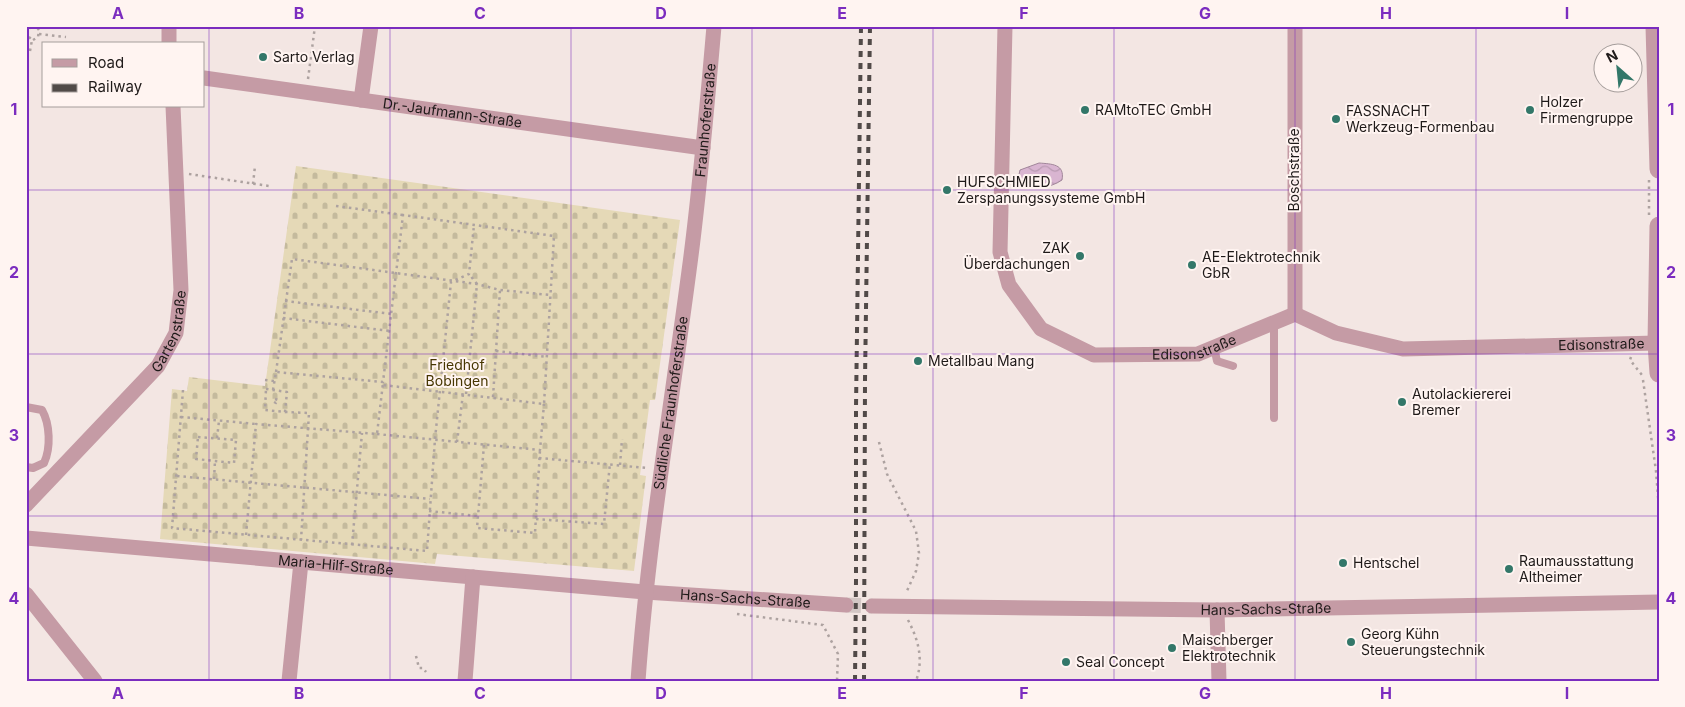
<svg xmlns="http://www.w3.org/2000/svg" width="1685" height="707" font-family="Inter,sans-serif">
<defs>
<pattern id="cemetery-stones" width="16" height="16" patternUnits="userSpaceOnUse" patternTransform="scale(1.25)"><rect width="16" height="16" fill="#e5d9b7"/><path d="M2 7V4a2 2 0 0 1 4 0v3zM10 15v-3a2 2 0 0 1 4 0v3z" fill="#c4ba9d"/></pattern>
<pattern id="water-waves" width="16" height="10" patternUnits="userSpaceOnUse" patternTransform="scale(1.25)"><rect width="16" height="10" fill="#d9b5d1"/><path d="M0 5q4-4 8 0t8 0" fill="none" stroke="#ba9bb3"/></pattern>
</defs>
<rect width="100%" height="100%" fill="#f3e6e3"/>
<polygon fill="url(#cemetery-stones)" points="296,166 680,220 655,400 650,400 640,475 646,476 634,571 437,554 435,564 160,539 172,389 187,391 189,377 265,386"/>
<path fill="url(#water-waves)" stroke="#a1869a" d="M1039,163c13,1 26,1 23,17 -13,9 -27,8 -41,5l-3,-6 2,-9z"/>
<g fill="none" stroke-linecap="round" stroke-linejoin="round">
<polyline stroke="#d3c7c5" stroke-width="15" stroke-dasharray="15 8" stroke-linecap="butt" points="846,605 872,606"/>
<g stroke="#ada2a0" stroke-width="2.5" stroke-dasharray="2.5 4" stroke-linecap="butt">
<polyline points="39,34 66,37"/>
<polyline points="33,40 38,37 39,30 36,26"/>
<polyline points="30,51 32,40 27,35 28,29 33,26"/>
<polyline points="308,79 315,26"/>
<polyline points="189,174 269,186"/>
<polyline points="1649,180 1649,215"/>
<polyline points="253,184 255,166"/>
<polyline points="336,206 403,215"/>
<polyline points="285,301 392,314"/>
<polyline points="283,318 390,331"/>
<polyline points="496,351 547,357"/>
<polyline points="1631,357 1630,360 1642,375"/>
<polyline points="276,372 292,259 477,284 500,290 550,295"/>
<polyline points="265,380 274,381"/>
<polyline points="1643,380 1656,471 1659,509"/>
<polygon points="266,389 287,392 285,412 265,410"/>
<polyline points="183,390 172,528 427,551 435,439 451,282 469,274 474,225"/>
<polyline points="273,390 276,372 383,382 403,215 554,236 544,404 383,385"/>
<polyline points="466,394 477,284 469,274"/>
<polyline points="493,397 500,290"/>
<polygon points="275,399 278,400 276,403 274,402"/>
<polyline points="285,412 309,413 301,540"/>
<polyline points="181,417 256,424"/>
<polyline points="377,434 540,450 544,404"/>
<polygon points="198,437 236,440 234,463 196,459"/>
<polyline points="217,438 219,421"/>
<polyline points="457,442 463,394"/>
<polyline points="879,442 887,474 916,531 919,553 916,571 906,593"/>
<polyline points="484,445 477,528 535,533 540,450"/>
<polyline points="539,458 647,468"/>
<polyline points="620,465 622,439"/>
<polyline points="177,476 430,499"/>
<polyline points="214,479 215,461"/>
<polyline points="429,511 478,516"/>
<polyline points="536,519 604,524 610,463"/>
<polyline points="246,535 256,424 377,434 383,383"/>
<polyline points="352,545 362,433"/>
<polyline points="737,614 823,625 838,654 837,681"/>
<path d="M908,620c10,19 16,39 8,61"/>
<polyline points="416,656 419,668 423,668 426,672"/>
</g>
<g stroke="#c59ba5" stroke-width="8">
<polyline points="1274,322 1274,418"/>
<polyline points="1214,347 1217,361 1233,366"/>
<path d="M26,407l16,3c8,14 9,38 2,53l-11,5 -7,-1"/>
</g>
<g stroke="#c59ba5" stroke-width="15">
<polyline points="169,26 169,44"/>
<path id="s1" d="M1005,26l-5,226 9,33 32,44 53,26 104,-1 97,-40 41,19 67,16 254,-6"/>
<polyline points="1295,26 1295,314"/>
<path id="s2" d="M204,78l499,70"/>
<polyline points="361,100 371,26"/>
<path id="s3" d="M26,505l132,-139 18,-33 5,-43 -8,-184"/>
<path id="s4" d="M26,538l619,54 201,13"/>
<polyline points="26,594 95,681"/>
<path id="s5" d="M872,606l345,4 442,-8"/>
<polyline points="1217,610 1219,681"/>
<polyline points="289,681 301,562"/>
<polyline points="465,681 473,577"/>
<path id="s6" d="M638,681c10,-138 33,-273 51,-410 11,-81 18,-163 25,-245"/>
</g>
<g stroke="#c59ba5" stroke-width="19">
<polyline points="1655,26 1659,169"/>
<polyline points="1659,226 1657,343 1659,373"/>
</g>
<g stroke="#514a48" stroke-width="4" stroke-dasharray="6 6" stroke-linecap="butt">
<polyline points="855,681 856,581 856,408 861,26"/>
<polyline points="864,681 865,380 870,26"/>
</g>
</g>
<path fill="none" stroke="#7b2cbf" stroke-width="1" stroke-opacity="0.55" d="M209,26v655M390,26v655M571,26v655M752,26v655M933,26v655M1114,26v655M1295,26v655M1476,26v655M26,190h1633M26,354h1633M26,516h1633"/>
<g fill="#337769" stroke="#fff4f1" stroke-width="2">
<circle cx="263" cy="57" r="5"/>
<circle cx="1085" cy="110" r="5"/>
<circle cx="1530" cy="110" r="5"/>
<circle cx="1336" cy="119" r="5"/>
<circle cx="947" cy="190" r="5"/>
<circle cx="1080" cy="256" r="5"/>
<circle cx="1192" cy="265" r="5"/>
<circle cx="918" cy="361" r="5"/>
<circle cx="1402" cy="402" r="5"/>
<circle cx="1343" cy="563" r="5"/>
<circle cx="1509" cy="569" r="5"/>
<circle cx="1351" cy="642" r="5"/>
<circle cx="1172" cy="648" r="5"/>
<circle cx="1066" cy="662" r="5"/>
</g>
<g text-anchor="middle" stroke-width="4" stroke-linejoin="round" paint-order="stroke">
<g font-size="14" fill="#1f1a19" stroke="#fff4f1" text-anchor="start">
<text x="273" y="62">Sarto Verlag</text>
<text x="1540" y="107">Holzer<tspan x="1540" dy="16">Firmengruppe</tspan></text>
<text x="1095" y="115">RAMtoTEC GmbH</text>
<text x="1346" y="116">FASSNACHT<tspan x="1346" dy="16">Werkzeug-Formenbau</tspan></text>
<text x="957" y="187">HUFSCHMIED<tspan x="957" dy="16">Zerspanungssysteme GmbH</tspan></text>
<text x="1070" y="253" text-anchor="end">ZAK<tspan x="1070" dy="16">Überdachungen</tspan></text>
<text x="1202" y="262">AE-Elektrotechnik<tspan x="1202" dy="16">GbR</tspan></text>
<text x="928" y="366">Metallbau Mang</text>
<text x="1412" y="399">Autolackiererei<tspan x="1412" dy="16">Bremer</tspan></text>
<text x="1519" y="566">Raumausstattung<tspan x="1519" dy="16">Altheimer</tspan></text>
<text x="1353" y="568">Hentschel</text>
<text x="1361" y="639">Georg Kühn<tspan x="1361" dy="16">Steuerungstechnik</tspan></text>
<text x="1182" y="645">Maischberger<tspan x="1182" dy="16">Elektrotechnik</tspan></text>
<text x="1076" y="667">Seal Concept</text>
</g>
<g font-size="14" fill="#1f1a19" stroke="#fff4f1">
<text dy="5" stroke="none"><textPath href="#s2" startOffset="251">Dr.-Jaufmann-Straße</textPath></text>
<text dy="5" stroke="none"><textPath href="#s6" startOffset="565">Fraunhoferstraße</textPath></text>
<text transform="translate(1294 170) rotate(-90)" y="5">Boschstraße</text>
<text dy="5" stroke="none"><textPath href="#s3" startOffset="229">Gartenstraße</textPath></text>
<text dy="5" stroke="none"><textPath href="#s1" startOffset="895">Edisonstraße</textPath></text>
<text dy="5" stroke="none"><textPath href="#s1" startOffset="475">Edisonstraße</textPath></text>
<text dy="5" stroke="none"><textPath href="#s6" startOffset="280">Südliche Fraunhoferstraße</textPath></text>
<text dy="5" stroke="none"><textPath href="#s4" startOffset="311">Maria-Hilf-Straße</textPath></text>
<text dy="5" stroke="none"><textPath href="#s4" startOffset="722">Hans-Sachs-Straße</textPath></text>
<text dy="5" stroke="none"><textPath href="#s5" startOffset="394">Hans-Sachs-Straße</textPath></text>
</g>
<g font-size="14" fill="#463601" stroke="#fff4f1">
<text x="457" y="370">Friedhof<tspan x="457" dy="16">Bobingen</tspan></text>
</g>
</g>
<rect width="1685" height="707" fill="none" stroke="#fff4f1" stroke-width="55"/>
<rect x="42" y="42" width="162" height="65" fill="#fff4f1" stroke="#a59d9b"/>
<rect x="52" y="59" width="25" height="8" fill="#c59ba5" stroke="#a59d9b"/>
<text x="88" y="68" font-size="15" fill="#1f1a19">Road</text>
<rect x="52" y="84" width="25" height="8" fill="#514a48" stroke="#a59d9b"/>
<text x="88" y="92" font-size="15" fill="#1f1a19">Railway</text>
<g transform="translate(1618 68) rotate(333)"><circle r="24" fill="#fff4f1" stroke="#a59d9b"/>
<path d="M0-4L9 19L0 12L-9 19Z" fill="#337769"/>
<text y="-8" font-size="14" font-weight="bold" text-anchor="middle" fill="#1f1a19">N</text>
</g>
<rect x="28" y="28" width="1630" height="652" fill="none" stroke="#7b2cbf" stroke-width="2"/>
<g font-size="16" text-anchor="middle" font-weight="bold" fill="#7b2cbf">
<text x="118" y="19">A</text>
<text x="299" y="19">B</text>
<text x="480" y="19">C</text>
<text x="661" y="19">D</text>
<text x="842" y="19">E</text>
<text x="1024" y="19">F</text>
<text x="1205" y="19">G</text>
<text x="1386" y="19">H</text>
<text x="1567" y="19">I</text>
<text x="14" y="115">1</text>
<text x="1671" y="115">1</text>
<text x="14" y="278">2</text>
<text x="1671" y="278">2</text>
<text x="14" y="441">3</text>
<text x="1671" y="441">3</text>
<text x="14" y="604">4</text>
<text x="1671" y="604">4</text>
<text x="118" y="699">A</text>
<text x="299" y="699">B</text>
<text x="480" y="699">C</text>
<text x="661" y="699">D</text>
<text x="842" y="699">E</text>
<text x="1024" y="699">F</text>
<text x="1205" y="699">G</text>
<text x="1386" y="699">H</text>
<text x="1567" y="699">I</text>
</g>
</svg>
